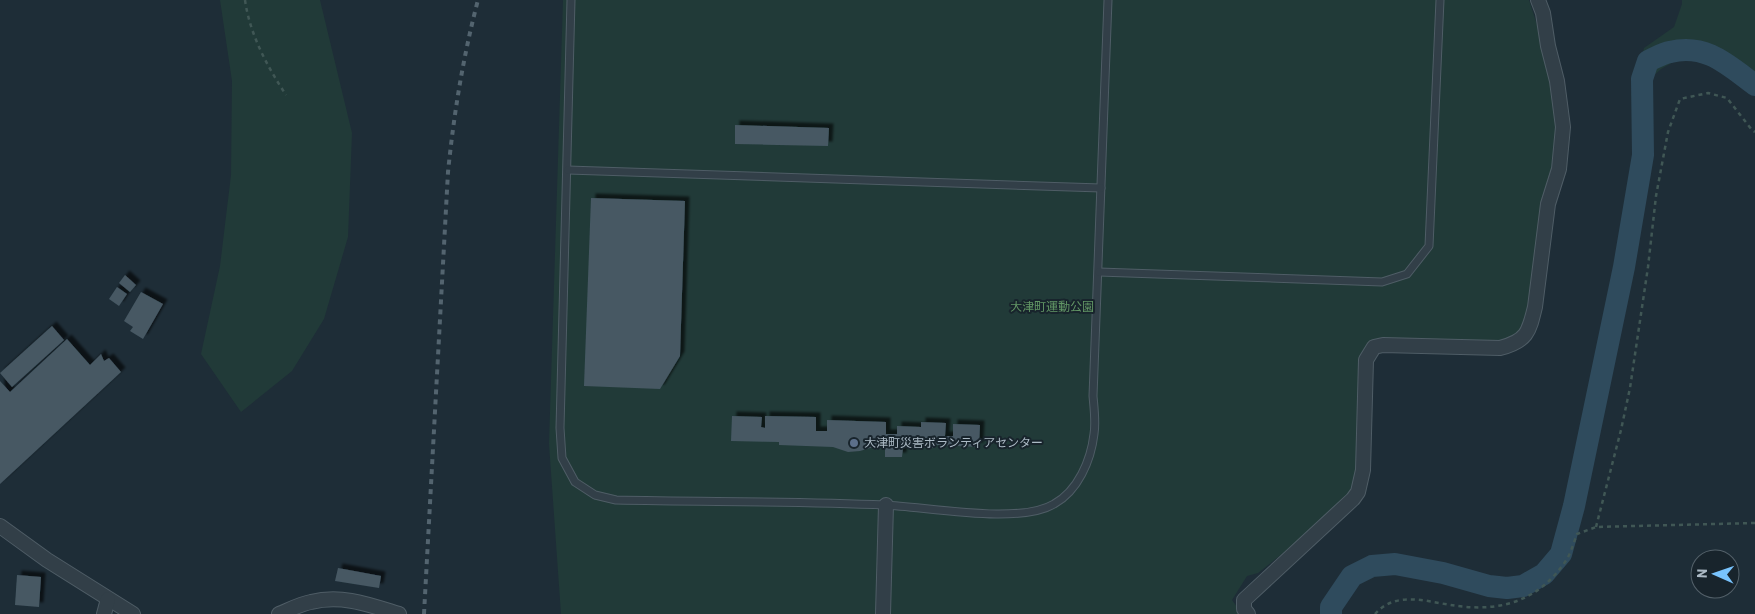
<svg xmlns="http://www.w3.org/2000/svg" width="1755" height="614" font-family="Barlow,'Noto Sans JP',sans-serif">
<defs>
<filter id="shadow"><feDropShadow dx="4.5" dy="-4.5" stdDeviation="1" flood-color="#0009"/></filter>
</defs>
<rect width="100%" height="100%" fill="#1e2d37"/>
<g fill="#213a38">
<polygon points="220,0 320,0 352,133 348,237 324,319 292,371 241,412 201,354 220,266 231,175 232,81"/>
<polygon points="563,0 1529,0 1540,34 1556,115 1554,158 1545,197 1527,319 1516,337 1507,342 1382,340 1367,344 1361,356 1357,465 1354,481 1347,497 1311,531 1258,573 1247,576 1232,600 1242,614 561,614 549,444"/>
<polygon points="1682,0 1755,0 1755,76 1739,66 1716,60 1675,61 1661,69 1631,96 1644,48 1674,27 1682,4"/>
</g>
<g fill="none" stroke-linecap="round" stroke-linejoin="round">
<path stroke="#2f4b5d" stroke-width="22" d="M1331,614v-7l21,-31 20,-10 23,-2 48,9 46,13 18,2 16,-2 21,-12 17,-20 13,-48 50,-239 19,-112 -1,-76 6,-18c7,-3 15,-8 22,-9 36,-9 58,13 85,33"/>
</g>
<g fill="#465863" filter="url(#shadow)">
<polygon points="735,125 829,128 828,146 735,144"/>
<polygon points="591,198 685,201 680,356 660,389 584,386"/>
<polygon points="125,275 136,285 130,292 119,283"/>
<polygon points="117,287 127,294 119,306 109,299"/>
<polygon points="141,292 163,304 143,339 130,331 133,327 124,321"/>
<polygon points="52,326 64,340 12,387 0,373"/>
<polygon points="67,339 90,365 101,354 104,361 109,358 121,372 0,484 0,381 10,392"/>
<polygon points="732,416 762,417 761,427 765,428 765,416 816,417 816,431 827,431 827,420 886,422 886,434 897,434 897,426 921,427 921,422 946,423 945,436 953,436 953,424 980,425 979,447 934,445 934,448 903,448 902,457 885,457 885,448 870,448 860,451 848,452 833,447 779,445 779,442 731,441"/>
<polygon points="338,568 381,576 379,588 335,581"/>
<polygon points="17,575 41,577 39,607 15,605"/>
</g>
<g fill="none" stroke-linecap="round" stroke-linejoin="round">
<defs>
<g id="lane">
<path d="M571,0l-11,428 2,30 13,24 20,13 21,5c90,2 180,1 269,5 43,2 134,20 169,-1 24,-13 37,-44 40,-70 2,-12 0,-26 -1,-38l15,-396"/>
<polyline points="568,170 1101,188"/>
<polyline points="1099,272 1382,282 1407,274 1429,246 1440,0"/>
</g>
<g id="street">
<polyline points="0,526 47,560 133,614"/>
<polyline points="104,614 108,599"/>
<path d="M279,614c10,-4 21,-10 32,-12 31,-8 59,3 88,12"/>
<polyline points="883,614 886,505"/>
<path d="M1248,614l-4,-5v-9l109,-101 5,-7 5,-22 3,-110 8,-13 9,-2 117,3c27,-7 29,-16 35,-41l13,-103 11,-35 4,-42 -6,-46 -9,-35 -5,-33 -5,-13"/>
</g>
</defs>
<use href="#lane" stroke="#4f5d66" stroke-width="9"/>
<use href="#street" stroke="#4f5d66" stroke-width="16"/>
<g stroke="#405755" stroke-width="2.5" stroke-dasharray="4 4" stroke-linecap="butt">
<path d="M245,0c5,35 22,66 41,95"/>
<polyline points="1596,527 1621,430 1630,388 1648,267 1656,196 1668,132 1680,99 1708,93 1727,98 1752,130 1755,132"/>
<path d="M1375,614c22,-25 55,-11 83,-8 46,6 83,-7 109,-47 4,-7 7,-17 10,-25l19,-7 159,-4"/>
</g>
<use href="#lane" stroke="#323f48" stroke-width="7"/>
<use href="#street" stroke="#323f48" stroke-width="14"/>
<path stroke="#53646f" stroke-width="4" stroke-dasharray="5 5" stroke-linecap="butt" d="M424,614l24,-442c6,-59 15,-115 30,-172"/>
</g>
<circle fill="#5c6f8a" stroke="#18242c" stroke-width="2" cx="854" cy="443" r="5"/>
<g text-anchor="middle" stroke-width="4" stroke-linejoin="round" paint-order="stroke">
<g font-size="12" fill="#629665" stroke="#18242c">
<text x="1052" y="311">大津町運動公園</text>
</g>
<g font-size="12" fill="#acbac5" stroke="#18242c" text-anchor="start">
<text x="864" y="447">大津町災害ボランティアセンター</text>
</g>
</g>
<g transform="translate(1715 574) rotate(272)"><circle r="24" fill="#18242c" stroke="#536069"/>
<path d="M0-4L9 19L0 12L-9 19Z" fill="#78c3fd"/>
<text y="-8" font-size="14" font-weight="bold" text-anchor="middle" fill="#acbac5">N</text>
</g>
</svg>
